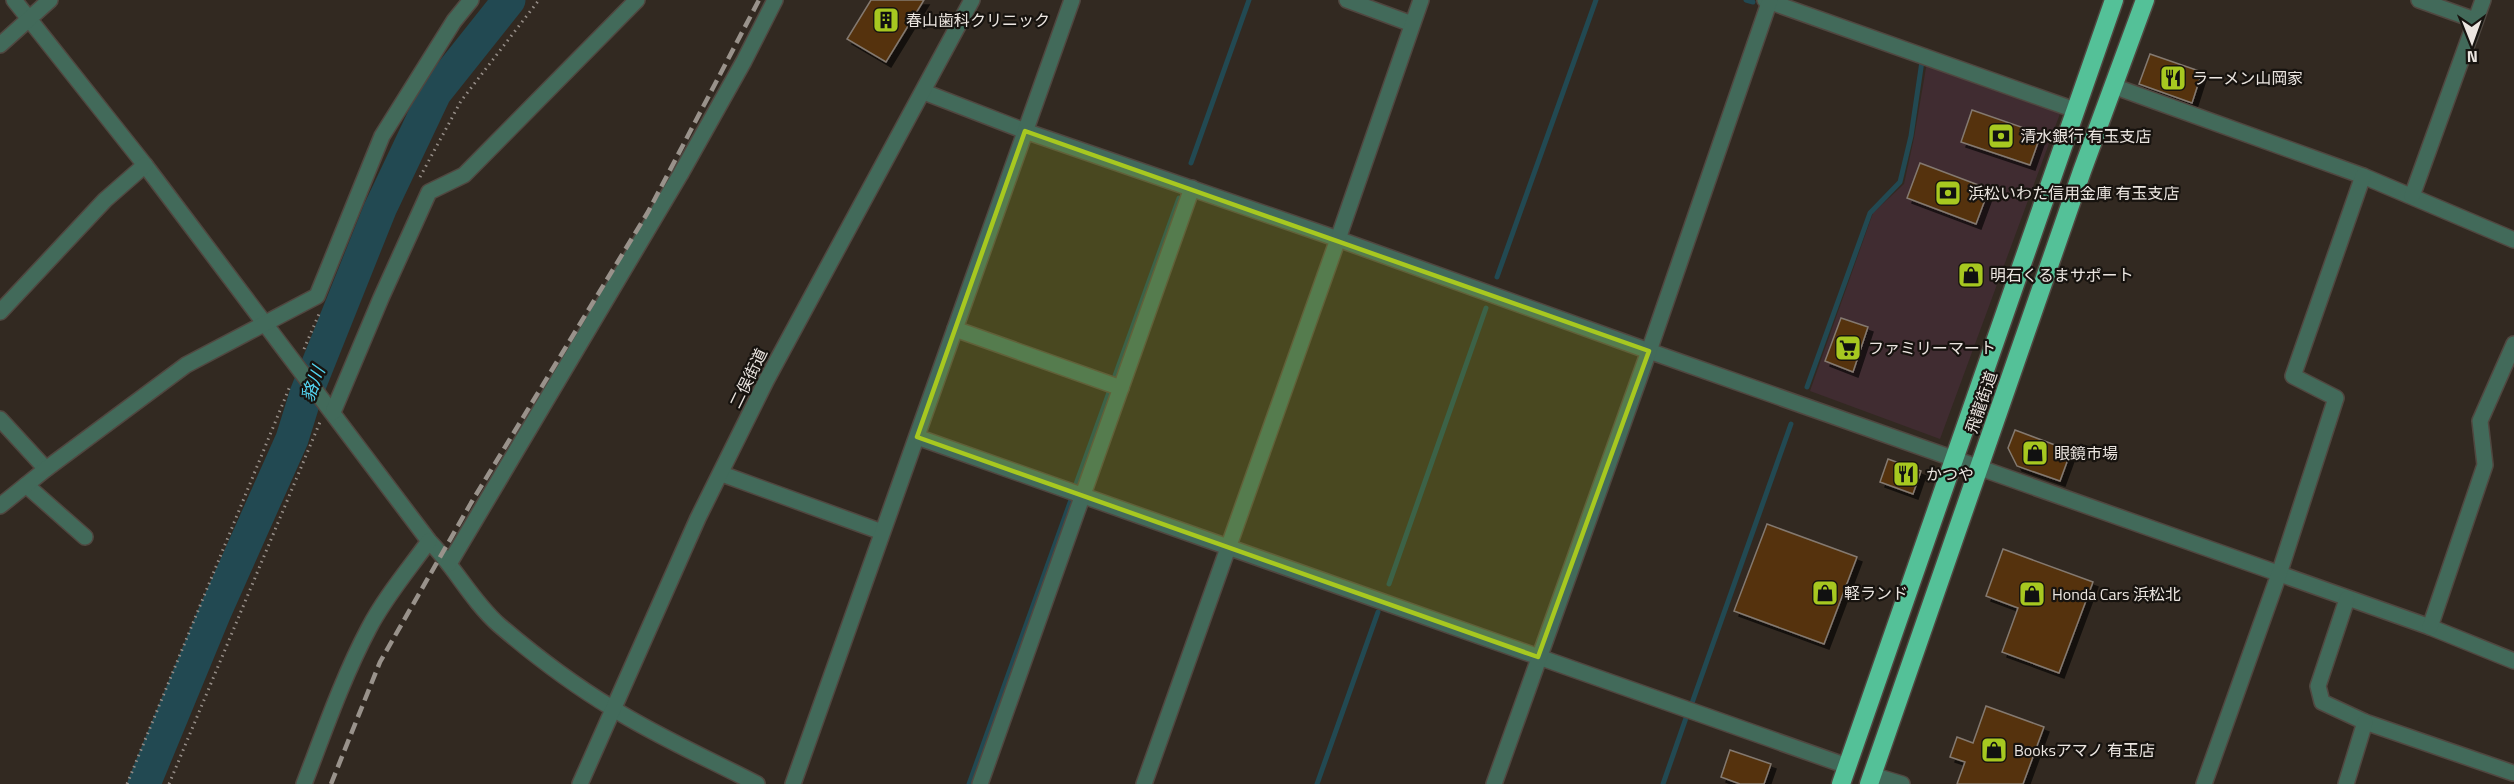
<svg xmlns="http://www.w3.org/2000/svg" width="2514" height="784" font-family="'Titillium Web','Noto Sans JP',sans-serif">
<defs>
<filter id="shadow"><feDropShadow dx="5" dy="5" stdDeviation="0" flood-color="#0009"/></filter>
</defs>
<rect width="100%" height="100%" fill="#322921"/>
<polygon fill="#402c31" points="1927,62 2061,111 1940,439 1810,391 1873,213 1904,184 1914,138"/>
<g fill="none" stroke-linecap="round" stroke-linejoin="round">
<g stroke="#224952" stroke-width="5">
<polyline points="1746,0 1753,2"/>
<polyline points="1191,163 1249,0"/>
<polyline points="1497,277 1596,0"/>
<polyline points="1807,387 1870,213 1900,182 1911,136 1922,61 1919,60"/>
<polyline points="1076,484 1179,198"/>
<polyline points="1389,584 1486,308"/>
<polyline points="1692,703 1791,424"/>
<polyline points="969,784 1072,497"/>
<polyline points="1317,784 1378,612"/>
<polyline points="1663,784 1686,718"/>
</g>
<polyline stroke="#224952" stroke-width="33" points="144,784 215,612 292,439 306,394 380,209 435,93 509,0"/>
</g>
<g fill="#54330c" stroke="#847970" stroke-width="1.5" filter="url(#shadow)">
<polygon points="871,0 924,0 886,62 847,39"/>
<polygon points="2150,54 2202,72 2192,103 2139,84"/>
<polygon points="1972,110 2041,134 2030,165 1961,142"/>
<polygon points="1920,163 1989,189 1976,224 1907,198"/>
<polygon points="1841,318 1868,327 1853,372 1825,361"/>
<polygon points="2015,430 2071,451 2060,481 2017,466 2008,448"/>
<polygon points="1888,459 1921,471 1913,494 1880,482"/>
<polygon points="1767,524 1857,557 1824,644 1734,611"/>
<polygon points="2003,549 2093,582 2059,673 2002,652 2018,608 1986,596"/>
<polygon points="1986,706 2044,727 2023,784 1957,784 1965,762 1950,757 1957,737 1973,743"/>
<polygon points="1730,750 1771,764 1764,784 1740,784 1721,777"/>
</g>
<g fill="none" stroke-linecap="round" stroke-linejoin="round">
<defs>
<g id="minor">
<path d="M14,0l131,165 284,376c26,26 42,59 70,84 35,30 73,59 113,83 46,29 97,51 145,76"/>
<polyline points="1347,0 1412,24"/>
<polyline points="1765,0 2075,110"/>
<polyline points="2419,0 2475,20"/>
<polyline points="0,45 50,0"/>
<polyline points="2113,86 2363,176 2514,240"/>
<polyline points="924,92 1025,131 1338,239 1649,351 2430,627 2514,661"/>
<polyline points="2412,196 2483,0"/>
<polyline points="0,312 105,200 145,165"/>
<polyline points="955,329 1121,388"/>
<polyline points="333,412 381,298 429,192 464,175 637,0"/>
<polyline points="0,419 46,469"/>
<polyline points="917,437 1847,766"/>
<polyline points="722,474 882,532"/>
<polyline points="26,485 85,537"/>
<polyline points="0,506 46,469 186,365 317,296 382,136 454,21 471,0"/>
<polyline points="449,564 680,175 744,61 775,0"/>
<polyline points="2347,599 2318,686 2322,702 2365,722 2513,773"/>
<polyline points="2430,627 2485,465 2480,421 2514,344"/>
<polyline points="1872,775 1902,784"/>
<path d="M304,784c20,-52 39,-107 65,-156 16,-31 40,-59 60,-87"/>
<polyline points="580,784 698,518 766,381 972,0"/>
<polyline points="793,784 1072,0"/>
<polyline points="980,784 1192,188"/>
<polyline points="1144,784 1338,239 1421,0"/>
<polyline points="1494,784 1649,351 1770,0"/>
<polyline points="2204,784 2279,574 2336,398 2293,376 2363,176"/>
<polyline points="2346,784 2365,722"/>
</g>
<g id="highway">
<polyline points="1841,784 2114,0"/>
<polyline points="1869,784 2082,171 2145,0"/>
</g>
</defs>
<use href="#minor" stroke="#504740" stroke-width="18"/>
<use href="#highway" stroke="#504740" stroke-width="21"/>
<g stroke="#978f89" stroke-width="3" stroke-dasharray="1.5 4.5" stroke-linecap="butt">
<polyline points="420,177 461,101 539,0"/>
<polyline points="304,349 319,314"/>
<polyline points="127,784 290,386"/>
<polyline points="169,784 320,422"/>
</g>
<use href="#minor" stroke="#426a5a" stroke-width="15"/>
<use href="#highway" stroke="#54c198" stroke-width="18"/>
<polyline stroke="#99928b" stroke-width="4.5" stroke-dasharray="12 6" stroke-linecap="butt" points="331,784 380,662 471,503 648,212 759,0"/>
</g>
<path fill="#a7c820" fill-opacity="0.2" stroke="#a7c820" stroke-width="4.5" stroke-linejoin="round" d="M1025,131l624,220 -111,306 -621,-220z"/>
<defs>
<symbol id="building-square" viewBox="-11 -11 22 22"><rect x="-9" y="-9" width="18" height="18" rx="4" fill="#a7c820" stroke="#17130f"/><path d="M-4-6H4V6H1V3H-1V6H-4ZM-2.5-4.3h1.7v1.8h-1.7ZM.8-4.3h1.7v1.8H.8ZM-2.5-1h1.7V.8h-1.7ZM.8-1h1.7V.8H.8Z" fill="#111"/></symbol>
<symbol id="restaurant-square" viewBox="-11 -11 22 22"><rect x="-9" y="-9" width="18" height="18" rx="4" fill="#a7c820" stroke="#17130f"/><path d="M-5-6h1v4h1v-4h1v4h1v-4h1v5L-1.5 .5V6h-2V.5L-5-1ZM5-6V6H3V1.5H1.5Q1.5-4 5-6Z" fill="#111"/></symbol>
<symbol id="bank-square" viewBox="-11 -11 22 22"><rect x="-9" y="-9" width="18" height="18" rx="4" fill="#a7c820" stroke="#17130f"/><path d="M-6-4H6V4H-6ZM0-2.3a2.3 2.3 0 1 0 0 4.6a2.3 2.3 0 1 0 0-4.6Z" fill="#111"/></symbol>
<symbol id="shop-square" viewBox="-11 -11 22 22"><rect x="-9" y="-9" width="18" height="18" rx="4" fill="#a7c820" stroke="#17130f"/><path d="M-5-2.5h2.3a2.7 3.5 0 0 1 5.4 0H5L5.5 6h-11ZM-1.5-2.5h3a1.5 2.3 0 0 0-3 0Z" fill="#111"/></symbol>
<symbol id="supermarket-square" viewBox="-11 -11 22 22"><rect x="-9" y="-9" width="18" height="18" rx="4" fill="#a7c820" stroke="#17130f"/><path d="M-6-5.5h2.5l.6 2H6L4.5 2H-2.5L-4.4-4H-6ZM-1.5 3.2a1.3 1.3 0 1 0 .1 0ZM3 3.2a1.3 1.3 0 1 0 .1 0Z" fill="#111"/></symbol>
</defs>
<g fill-rule="evenodd">
<use href="#building-square" x="871" y="5" width="30" height="30"/>
<use href="#restaurant-square" x="2158" y="63" width="30" height="30"/>
<use href="#bank-square" x="1986" y="121" width="30" height="30"/>
<use href="#bank-square" x="1933" y="178" width="30" height="30"/>
<use href="#shop-square" x="1956" y="260" width="30" height="30"/>
<use href="#supermarket-square" x="1833" y="333" width="30" height="30"/>
<use href="#shop-square" x="2020" y="438" width="30" height="30"/>
<use href="#restaurant-square" x="1891" y="459" width="30" height="30"/>
<use href="#shop-square" x="1810" y="578" width="30" height="30"/>
<use href="#shop-square" x="2017" y="579" width="30" height="30"/>
<use href="#shop-square" x="1979" y="735" width="30" height="30"/>
</g>
<g text-anchor="middle" stroke-width="4.5" stroke-linejoin="round" paint-order="stroke">
<g font-size="16" fill="#ebe5e0" stroke="#17130f" text-anchor="start">
<text x="906" y="26">春山歯科クリニック</text>
<text x="2192" y="84">ラーメン山岡家</text>
<text x="2020" y="142">清水銀行 有玉支店</text>
<text x="1968" y="199">浜松いわた信用金庫 有玉支店</text>
<text x="1990" y="281">明石くるまサポート</text>
<text x="1868" y="354">ファミリーマート</text>
<text x="2054" y="459">眼鏡市場</text>
<text x="1926" y="480">かつや</text>
<text x="1844" y="599">軽ランド</text>
<text x="2052" y="600">Honda Cars 浜松北</text>
<text x="2014" y="756">Booksアマノ 有玉店</text>
</g>
<g font-size="16" fill="#ebe5e0" stroke="#17130f">
<text transform="translate(748 378) rotate(-64)" y="6">二俣街道</text>
<text transform="translate(1981 402) rotate(-71)" y="6">飛龍街道</text>
</g>
<g font-size="18" font-style="italic" fill="#53d4f0" stroke="#17130f">
<text transform="translate(313 384) rotate(-69)" y="6">貉川</text>
</g>
</g>
<g transform="translate(2472 42) rotate(179)" stroke="#17130f" stroke-width="4.5" paint-order="stroke">
<path d="M0-4.5L10 22L0 15L-10 22Z" fill="#ebe5e0"/>
<text y="-9" font-size="16" font-weight="bold" text-anchor="middle" fill="#ebe5e0">N</text>
</g>
</svg>
